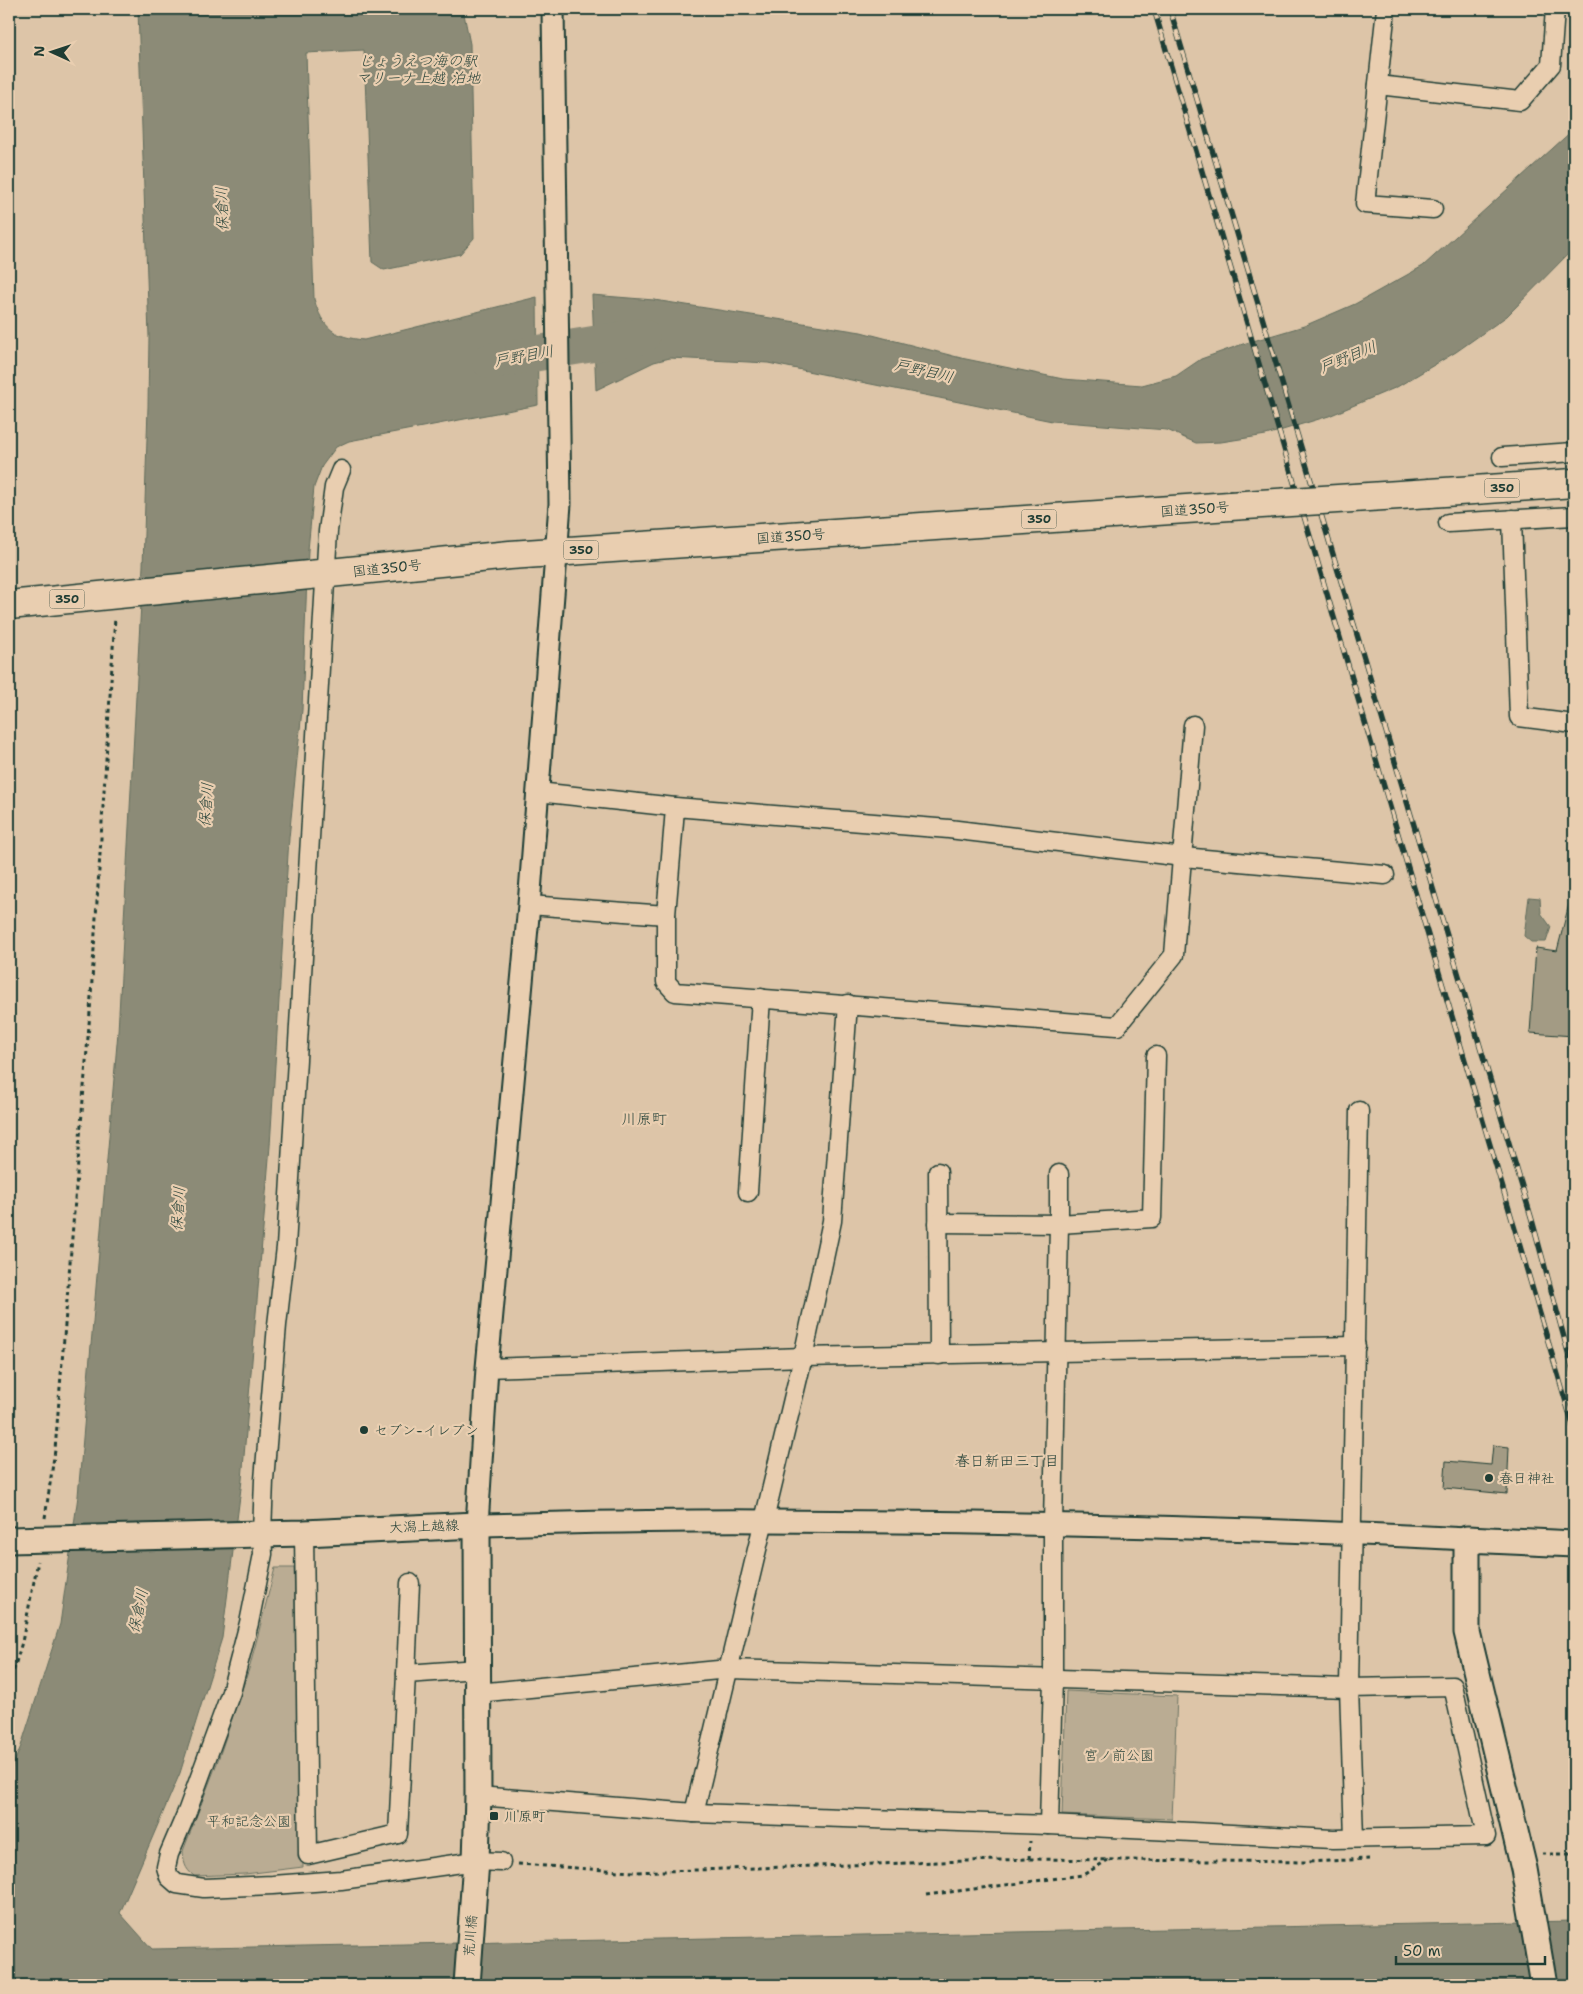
<svg xmlns="http://www.w3.org/2000/svg" width="1583" height="1994" font-family="'Shantell Sans','Klee One',sans-serif">
<rect width="100%" height="100%" fill="#ddc5a8"/>
<filter id="ink" filterUnits="userSpaceOnUse"><feTurbulence type="fractalNoise" baseFrequency=".02" numOctaves="2"/><feDisplacementMap in="SourceGraphic" scale="10" xChannelSelector="R" yChannelSelector="G"/><feConvolveMatrix kernelMatrix="1 2 1 2 8 2 1 2 1" color-interpolation-filters="sRGB"/></filter>
<g filter="url(#ink)">
<g fill="#baac93" stroke="#6c7464">
<path d="M275,1568h19l9,299 -58,7 -51,2c-10,-8 -10,-14 -11,-25l34,-88 33,-97z"/>
<polygon points="1066,1691 1177,1696 1172,1819 1062,1815"/>
</g>
<g fill="#8c8b77" stroke="#606c5c">
<path d="M138,9h325l7,35 4,194 -14,16 -76,16 -12,-8 -8,-212 -58,3 8,246c9,30 20,38 50,41l173,-43 1,108 -189,36 -13,6 -14,19 -8,21 -6,63 -6,160 -13,128 -19,308 -28,334 -20,158 -42,135 -60,140 32,36 1422,-28v64h-1565v-210l12,-29 39,-122 18,-128 40,-464 25,-466 5,-159 1,-70z"/>
<polygon points="1574,129 1574,248 1507,316 1456,352 1397,387 1329,416 1266,435 1221,442 1196,443 1167,430 1052,421 768,363 670,358 654,362 596,390 592,295 654,300 861,332 961,358 1063,379 1142,385 1176,376 1201,359 1243,344 1304,326 1355,304 1423,266"/>
<polygon points="1529,897 1540,898 1541,913 1551,927 1546,942 1531,942 1524,936"/>
</g>
<g fill="none" stroke-linecap="round" stroke-linejoin="round">
<polyline stroke="#8c8b77" stroke-width="36" points="490,361 642,336"/>
</g>
<g fill="#a39b84" stroke="#1f3d34">
<polygon points="1569,904 1574,905 1574,1036 1530,1033 1536,948 1557,951"/>
<polygon points="1493,1445 1509,1447 1507,1494 1444,1488 1446,1461 1491,1465"/>
</g>
<g fill="none" stroke-linecap="round" stroke-linejoin="round">
<defs>
<g id="minor">
<polyline points="1386,9 1365,204 1433,209"/>
<polyline points="1378,85 1520,101 1551,65 1555,9"/>
<polyline points="1502,457 1574,452"/>
<polyline points="341,470 334,487 328,531 286,1247 277,1325 264,1480 262,1533 263,1554 249,1623 231,1692 187,1812 169,1854 166,1867 169,1877 177,1884 204,1888 273,1885 341,1880 476,1861 501,1862"/>
<polyline points="1512,519 1519,717 1574,724"/>
<polyline points="1448,523 1574,516"/>
<polyline points="675,807 949,829 1183,857 1385,875"/>
<polyline points="529,905 666,915 674,821 675,807 538,792"/>
<polyline points="666,915 666,982 675,992 1117,1026 1174,955 1193,725"/>
<polyline points="938,1172 939,1355"/>
<polyline points="748,1192 761,998"/>
<polyline points="938,1223 1059,1224 1152,1218 1156,1056"/>
<polyline points="487,1368 803,1357 1356,1346"/>
<polyline points="304,1533 308,1855 398,1834 406,1674 477,1669"/>
<polyline points="406,1674 410,1583"/>
<polyline points="477,1693 729,1669 1349,1688 1453,1686 1486,1836 1333,1839 1049,1825 694,1813 478,1796"/>
<polyline points="694,1813 803,1357 832,1221 848,1004"/>
<polyline points="1049,1825 1053,1678 1053,1525 1059,1224 1059,1174"/>
<polyline points="1354,1838 1349,1688 1359,1111"/>
</g>
<path id="tertiary" d="M553,9l7,495 -31,401 -42,463 -10,157c96,-2 193,-5 289,-4 234,1 468,6 701,18"/>
<g id="secondary">
<polyline points="9,1540 304,1533 477,1525 478,1796 476,1861 467,1985"/>
<polyline points="1544,1985 1524,1869 1467,1632 1467,1539 1574,1544"/>
</g>
<g id="trunk">
<polyline points="1430,493 1574,483"/>
<polyline points="9,605 510,555 1230,506"/>
</g>
</defs>
<use href="#minor" stroke="#1f3d34" stroke-width="21"/>
<use href="#tertiary" stroke="#1f3d34" stroke-width="25"/>
<use href="#secondary" stroke="#1f3d34" stroke-width="29"/>
<use href="#trunk" stroke="#1f3d34" stroke-width="31"/>
<g stroke="#1f3d34" stroke-width="3" stroke-dasharray="4 4" stroke-linecap="butt">
<polyline points="45,1518 55,1450 90,1012 115,617"/>
<polyline points="9,1686 22,1642 38,1561"/>
<polyline points="1542,1854 1574,1854"/>
<polyline points="1029,1859 1030,1841"/>
<polyline points="518,1864 634,1872 1029,1859 1308,1862 1369,1859"/>
<polyline points="926,1895 1083,1875 1108,1860"/>
</g>
<use href="#minor" stroke="#e9ceb0" stroke-width="18"/>
<use href="#tertiary" stroke="#e9ceb0" stroke-width="21"/>
<use href="#secondary" stroke="#e9ceb0" stroke-width="25"/>
<use href="#trunk" stroke="#e9ceb0" stroke-width="28"/>
<defs>
<g id="rail">
<polyline points="1154,9 1574,1429"/>
<polyline points="1170,9 1532,1220 1574,1374"/>
</g>
</defs>
<use href="#rail" stroke="#1f3d34" stroke-width="5.5"/>
<use href="#rail" stroke="#e9ceb0" stroke-width="4" stroke-dasharray="11" stroke-linecap="butt"/>
<defs>
<polyline id="trunk-bridge" points="1230,506 1430,493"/>
</defs>
<use href="#trunk-bridge" stroke="#1f3d34" stroke-width="31" stroke-linecap="butt"/>
<use href="#trunk-bridge" stroke="#e9ceb0" stroke-width="28"/>
</g>
</g>
<g fill="#1f3d34" stroke="#e9ceb0" stroke-width="2">
<circle cx="364" cy="1430" r="5"/>
<circle cx="1489" cy="1478" r="5"/>
<rect x="489" y="1811" width="10" height="10" rx="2.5"/>
</g>
<g text-anchor="middle" stroke-width="4.5" stroke-linejoin="round" paint-order="stroke">
<g fill="#e9ceb0" stroke="#5c6859" stroke-width="1">
<rect x="1484.5" y="478.5" width="35" height="19" rx="4"/>
<rect x="1021.5" y="509.5" width="35" height="19" rx="4"/>
<rect x="563.5" y="540.5" width="35" height="19" rx="4"/>
<rect x="49.5" y="589.5" width="35" height="19" rx="4"/>
</g>
<g font-size="12" font-weight="bold" fill="#1f3d34">
<text x="1502" y="492">350</text>
<text x="1039" y="523">350</text>
<text x="581" y="554">350</text>
<text x="67" y="603">350</text>
</g>
<g font-size="14" fill="#1f3d34" stroke="#e9ceb0">
<text transform="translate(1195 509) rotate(-4)" y="5">国道350号</text>
<text transform="translate(791 536) rotate(-4)" y="5">国道350号</text>
<text transform="translate(387 568) rotate(-6)" y="5">国道350号</text>
<text transform="translate(424 1526) rotate(-2)" y="5">大潟上越線</text>
<text transform="translate(470 1936) rotate(-86)" y="5">荒川橋</text>
</g>
<g font-size="14" fill="#1f3d34" stroke="#e9ceb0" text-anchor="start">
<text x="374" y="1435">セブン-イレブン</text>
<text x="1499" y="1483">春日神社</text>
<text x="504" y="1821">川原町</text>
</g>
<g font-size="14" fill="#2e483e" stroke="#e9ceb0">
<text x="1119" y="1760">宮ノ前公園</text>
<text x="249" y="1826">平和記念公園</text>
</g>
<g font-size="15" font-style="italic" fill="#2a453b" stroke="#e9ceb0">
<text x="418" y="66">じょうえつ海の駅<tspan x="418" dy="17">マリーナ上越 泊地</tspan></text>
<text transform="translate(222 209) rotate(-92)" y="5">保倉川</text>
<text transform="translate(524 356) rotate(-10)" y="5">戸野目川</text>
<text transform="translate(1348 357) rotate(-22)" y="5">戸野目川</text>
<text transform="translate(924 371) rotate(13)" y="5">戸野目川</text>
<text transform="translate(206 805) rotate(-86)" y="5">保倉川</text>
<text transform="translate(178 1209) rotate(-86)" y="5">保倉川</text>
<text transform="translate(138 1611) rotate(-78)" y="5">保倉川</text>
</g>
<g font-size="15" fill="#1f3d34" stroke="#e9ceb0">
<text x="644" y="1124">川原町</text>
<text x="1007" y="1466">春日新田三丁目</text>
</g>
</g>
<rect width="1583" height="1994" fill="none" stroke="#e9ceb0" stroke-width="30"/>
<rect x="15" y="15" width="1553" height="1964" fill="none" stroke="#1f3d34" stroke-width="2" filter="url(#ink)"/>
<g transform="translate(52 52) rotate(273)" stroke="#e9ceb0" stroke-width="4" paint-order="stroke">
<path d="M0-4L9 19L0 12L-9 19Z" fill="#1f3d34"/>
<text y="-8" font-size="14" font-weight="bold" text-anchor="middle" fill="#1f3d34">N</text>
</g>
<path d="M1396 1956v8h149v-8" fill="none" stroke="#1f3d34" stroke-width="2.5"/>
<text x="1403" y="1956" font-size="15" fill="#1f3d34" stroke="#e9ceb0" stroke-width="4" paint-order="stroke">50 m</text>
</svg>
